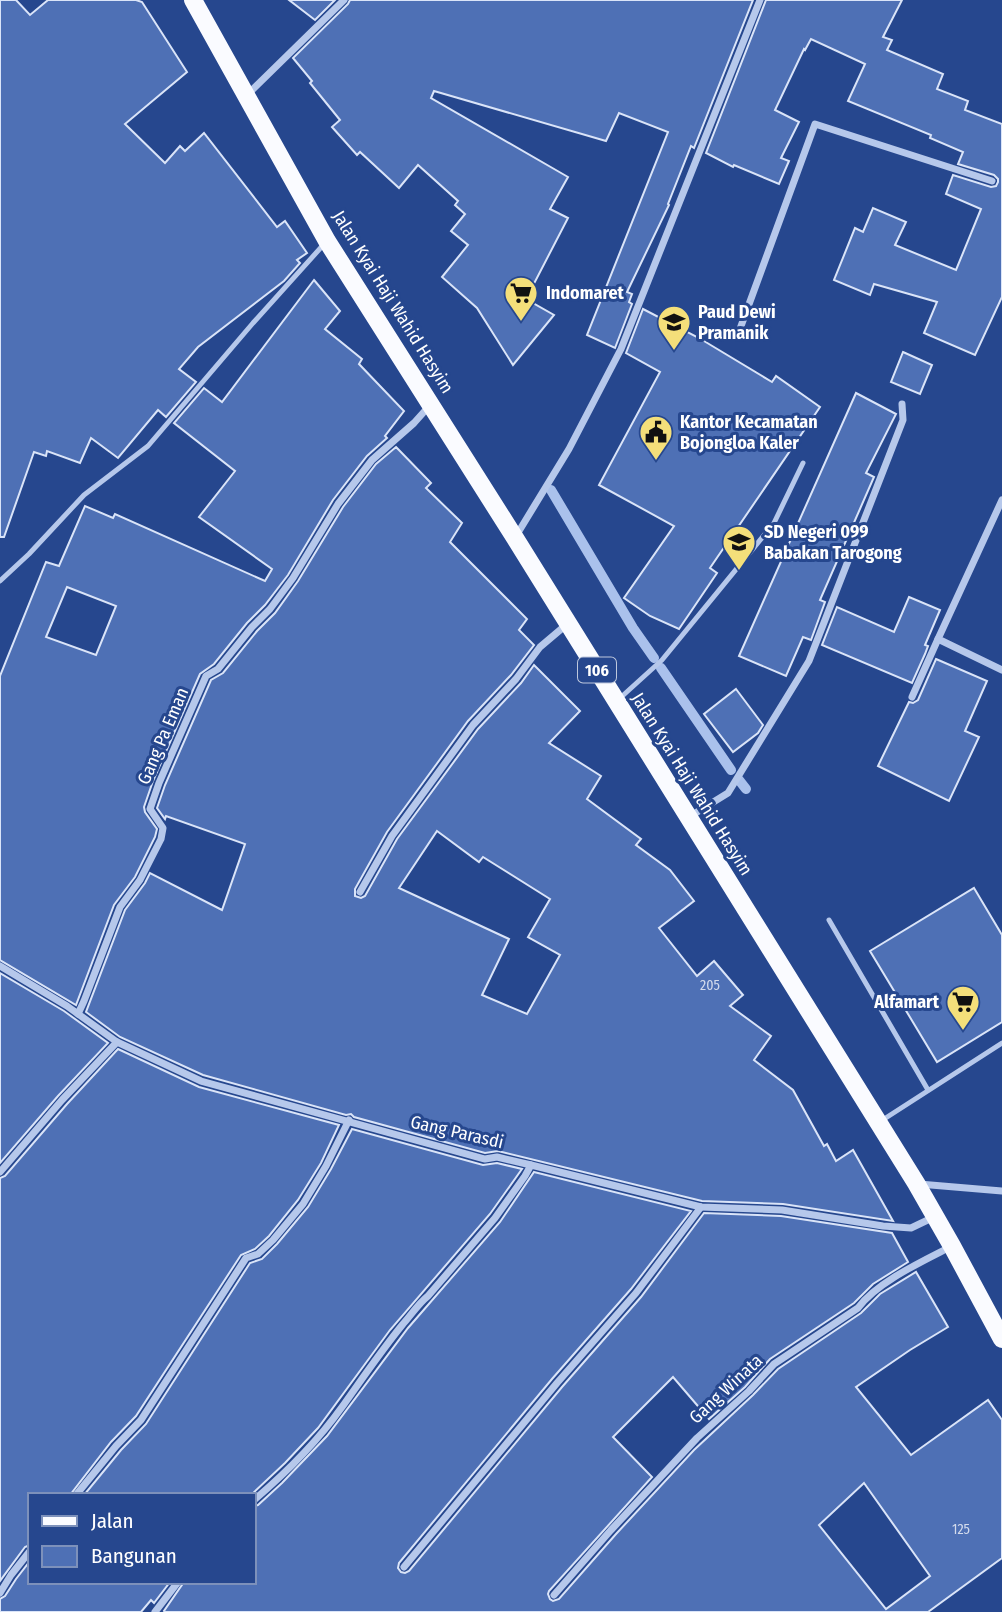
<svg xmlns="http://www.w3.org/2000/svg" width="1002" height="1612" font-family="'Fira Sans Condensed',sans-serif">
<rect width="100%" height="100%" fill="#26478e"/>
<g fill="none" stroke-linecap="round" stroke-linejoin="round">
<g stroke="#aac1ec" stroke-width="10">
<polyline points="551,490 633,628 654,658"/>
<polyline points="661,668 731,770"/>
<polyline points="739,780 746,789"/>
</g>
</g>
<g fill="#4e70b5" stroke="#dae4f8" stroke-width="2" fill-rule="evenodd">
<polygon points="0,0 16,0 30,15 48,0 136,0 142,2 187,72 125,124 165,163 180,146 185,151 204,133 277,227 285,221 307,253 297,260 300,263 284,281 198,347 179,369 196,382 166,417 158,410 118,458 91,438 80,463 47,451 46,456 34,452 4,537 0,537"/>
<polygon points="289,0 335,0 315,20"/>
<polygon points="350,0 753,0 694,148 691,146 668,204 669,205 627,292 632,294 629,302 632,304 615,348 587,335 668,132 619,113 606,141 434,91 431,98 568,177 550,209 568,218 526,299 554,315 513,365 477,308 442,277 468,245 451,231 465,214 455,205 458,201 418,165 399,188 360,152 357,155 332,127 340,120 310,83 312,81 293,58 348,4"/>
<polygon points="766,0 902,0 883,37 892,40 887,50 943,74 937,89 968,101 965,110 1002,124 1002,297 975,355 924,333 937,302 874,284 870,295 834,280 855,228 863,232 873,208 906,222 895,245 956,270 981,209 946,194 953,175 991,187 996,186 998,182 998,179 994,175 958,164 963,152 930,138 931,135 848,101 865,64 811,39 805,50 804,49 775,110 799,122 781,158 789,161 779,184 734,165 733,167 706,153"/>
<path d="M314,280l26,31 -15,18 37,30 -3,5 45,47 -19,25 2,2 -20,18 -34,44 -45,75 -23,30 -18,18 -33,41 -14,10 -47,107 -9,26 1,5 12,17 -2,8 -20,40 -21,28 -38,100 -76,-45v-284l46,-114 13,4 26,-60 28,12 2,-4 150,67 7,-12 -73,-52 36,-46 -61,-48 30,-35 18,14zM67,587l49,19 -20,49 -50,-18z"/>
<polygon points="643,309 699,338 772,382 776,376 820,407 710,568 717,573 679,629 650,616 624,598 674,526 599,485 660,372 626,353"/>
<polygon points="903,352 932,365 920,394 891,382"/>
<polygon points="856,393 896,414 866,473 874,477 820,600 825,602 811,640 803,637 786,676 739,656"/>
<path d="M396,447l35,36 -5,5 36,35 -12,19 77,77 -8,11 15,15 -23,30 -43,46 -81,111 -32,57v7l6,2 4,-2 32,-57 81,-110 43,-46 13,-18 46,46 -31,32 52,33 -14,23 54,40 -5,6 34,25 24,31 -35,27 38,48 17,-15 29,34 -13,11 41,30 -17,24 39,30 31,56 3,-2 9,17 17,-11 40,71 -110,-17 -81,-3 -204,-50 -13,2 -131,-36 -3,-3 -5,1 -143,-40 -83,-38 -34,-25 39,-102 20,-27 5,-10 72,37 23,-66 -79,-28 -1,3 -8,-11 8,-23 46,-105 12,-7 34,-42 18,-18 23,-32 45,-74 33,-43zM437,831l42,31 4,-5 67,42 -22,38 32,18 -33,59 -45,-19 27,-56 -110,-51z"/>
<polygon points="909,597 940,610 925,645 928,646 925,654 912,683 822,645 837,607 894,632"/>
<polygon points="936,659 987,681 965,731 979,737 949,801 878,766 909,702 913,703 918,700"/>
<polygon points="736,689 763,725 758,733 733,752 704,714"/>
<polygon points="974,888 1002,935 1002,1022 937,1062 870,951"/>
<polygon points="0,973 64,1011 108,1043 58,1096 0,1163"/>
<polygon points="118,1049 199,1087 339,1125 321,1163 298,1200 269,1236 255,1249 241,1255 136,1416 111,1442 70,1495 30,1495 30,1545 25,1547 0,1581 0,1178 5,1176 67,1104"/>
<polygon points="352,1129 483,1165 497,1163 522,1169 490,1214 390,1330 318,1428 285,1463 251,1495 84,1495 121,1450 146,1424 250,1263 262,1259 277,1244 308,1207 331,1169"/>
<path d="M534,1172l157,39 -60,78 -79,90 -153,184 -1,5 3,4 4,1 4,-2 153,-184 79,-90 63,-84 77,3 111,17 16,29 -35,22 -19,19 -84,56 -25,28 -36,32 -36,-42 -60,60 39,40 -103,114 -1,3 2,5 3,2 6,-2 57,-65 78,-84 59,-55 25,-26 83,-56 19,-19 36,-22 32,55 -38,23 -54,37 55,68 77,-55 14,20v138l-74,54h-763l-1,-1 20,-29h70v-76l4,-1 24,-22 45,-47 81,-108 92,-106zM864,1483l66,93 -44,33 -67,-84z"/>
<polygon points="30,1561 30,1582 170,1582 154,1603 151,1600 141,1612 0,1612 0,1599 5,1596 16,1579"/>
</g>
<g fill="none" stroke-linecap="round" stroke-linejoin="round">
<g stroke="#b6c8eb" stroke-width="5">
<polyline points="0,581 29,554 84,495 148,446 253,323 325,243"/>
<polyline points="619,699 662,660 774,523 803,463"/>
<polyline points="829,920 928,1090"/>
<polyline points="881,1121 1002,1043"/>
</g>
<g stroke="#b6c8eb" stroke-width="7">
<polyline points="247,95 344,0"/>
<polyline points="737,337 815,124 992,181"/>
<polyline points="1002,500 938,639 1002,670"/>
<polyline points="516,536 569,449 621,349 760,0"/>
<polyline points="912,697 938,639"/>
<polyline points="689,817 728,793 809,661 903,420 902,404"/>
<polyline points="360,892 392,836 473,725 516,679 540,647 566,625"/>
<polyline points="0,966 67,1006 117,1042 201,1081 485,1159 497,1157 531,1165 701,1207 782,1210 883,1226 911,1228 934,1217"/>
<polyline points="78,1014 84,1001 120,907 140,880 161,839 163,828 150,809 159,783 206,676 218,669 252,627 270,609 293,578 338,504 372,460 414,423 431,404"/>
<polyline points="0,1172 62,1100 117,1042"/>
<polyline points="919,1184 1002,1191"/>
<polyline points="76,1495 116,1446 141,1420 246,1258 258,1254 273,1240 303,1204 326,1166 349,1120"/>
<path d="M254,1500c33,-28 63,-58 88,-93 20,-28 39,-56 61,-83 9,-10 15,-20 25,-28l67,-78 30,-42 6,-11"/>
<polyline points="404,1567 557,1383 636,1293 701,1207"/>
<polyline points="0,1593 11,1575 30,1551"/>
<path d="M554,1595l57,-65 86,-92 52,-47 25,-27 84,-56c19,-26 65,-47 94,-62"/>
<polyline points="155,1612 178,1582"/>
</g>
<polyline stroke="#fafbff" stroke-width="18" points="193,0 327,241 515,538 916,1183 952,1246 1002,1339"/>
</g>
<defs>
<symbol id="supermarket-pin" viewBox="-11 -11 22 30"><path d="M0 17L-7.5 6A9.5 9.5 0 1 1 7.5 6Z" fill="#f4df7a" stroke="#26478e"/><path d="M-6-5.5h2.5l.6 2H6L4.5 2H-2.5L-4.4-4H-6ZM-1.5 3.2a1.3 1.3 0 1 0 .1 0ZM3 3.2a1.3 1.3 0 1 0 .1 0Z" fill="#111"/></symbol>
<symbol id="school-pin" viewBox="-11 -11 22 30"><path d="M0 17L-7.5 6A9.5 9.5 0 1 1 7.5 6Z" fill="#f4df7a" stroke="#26478e"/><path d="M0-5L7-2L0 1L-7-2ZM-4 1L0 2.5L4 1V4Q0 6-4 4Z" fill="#111"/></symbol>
<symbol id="civic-pin" viewBox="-11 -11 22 30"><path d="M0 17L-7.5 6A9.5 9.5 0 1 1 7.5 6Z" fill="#f4df7a" stroke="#26478e"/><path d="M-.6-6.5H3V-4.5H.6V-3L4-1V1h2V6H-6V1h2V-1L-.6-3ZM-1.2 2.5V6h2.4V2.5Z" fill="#111"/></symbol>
</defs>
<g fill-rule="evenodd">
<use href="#supermarket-pin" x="502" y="274" width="38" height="52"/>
<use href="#school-pin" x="655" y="303" width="38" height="52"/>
<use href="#civic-pin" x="637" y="413" width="38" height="52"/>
<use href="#school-pin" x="720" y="523" width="38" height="52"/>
<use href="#supermarket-pin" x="944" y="983" width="38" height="52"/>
</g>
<g text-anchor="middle" stroke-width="6" stroke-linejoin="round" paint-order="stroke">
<g font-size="14" fill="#d3dbec">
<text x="710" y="990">205</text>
<text x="961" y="1534">125</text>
</g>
<rect fill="#26478e" stroke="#bec8dd" stroke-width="2" x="578" y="657.5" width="38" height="25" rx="5"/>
<g font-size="16" font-weight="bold" fill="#fff">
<text x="597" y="676">106</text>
</g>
<g font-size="18" font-weight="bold" fill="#fff" stroke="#26478e" text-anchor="start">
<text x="546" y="299">Indomaret</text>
<text x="698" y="318">Paud Dewi<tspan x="698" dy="21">Pramanik</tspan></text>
<text x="680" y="428">Kantor Kecamatan<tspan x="680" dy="21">Bojongloa Kaler</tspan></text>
<text x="764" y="538">SD Negeri 099<tspan x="764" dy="21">Babakan Tarogong</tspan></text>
<text x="939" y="1008" text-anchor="end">Alfamart</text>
</g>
<g font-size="18" fill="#fff" stroke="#26478e">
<text transform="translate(393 302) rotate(58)" y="6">Jalan Kyai Haji Wahid Hasyim</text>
<text transform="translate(163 736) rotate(-67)" y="6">Gang Pa Eman</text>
<text transform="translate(692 784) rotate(58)" y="6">Jalan Kyai Haji Wahid Hasyim</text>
<text transform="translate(457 1132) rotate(13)" y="6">Gang Parasdi</text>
<text transform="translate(726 1389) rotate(-43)" y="6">Gang Winata</text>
</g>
</g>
<rect x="28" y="1493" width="228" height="91" fill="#26478e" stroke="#7d91bb" stroke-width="2"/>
<rect x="42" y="1516" width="35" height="10" fill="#fafbff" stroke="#7d91bb" stroke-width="2"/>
<text x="91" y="1528" font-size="21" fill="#ffffff">Jalan</text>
<rect x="42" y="1546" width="35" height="21" fill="#4e70b5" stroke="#7d91bb" stroke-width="2"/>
<text x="91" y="1563" font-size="21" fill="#ffffff">Bangunan</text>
</svg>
